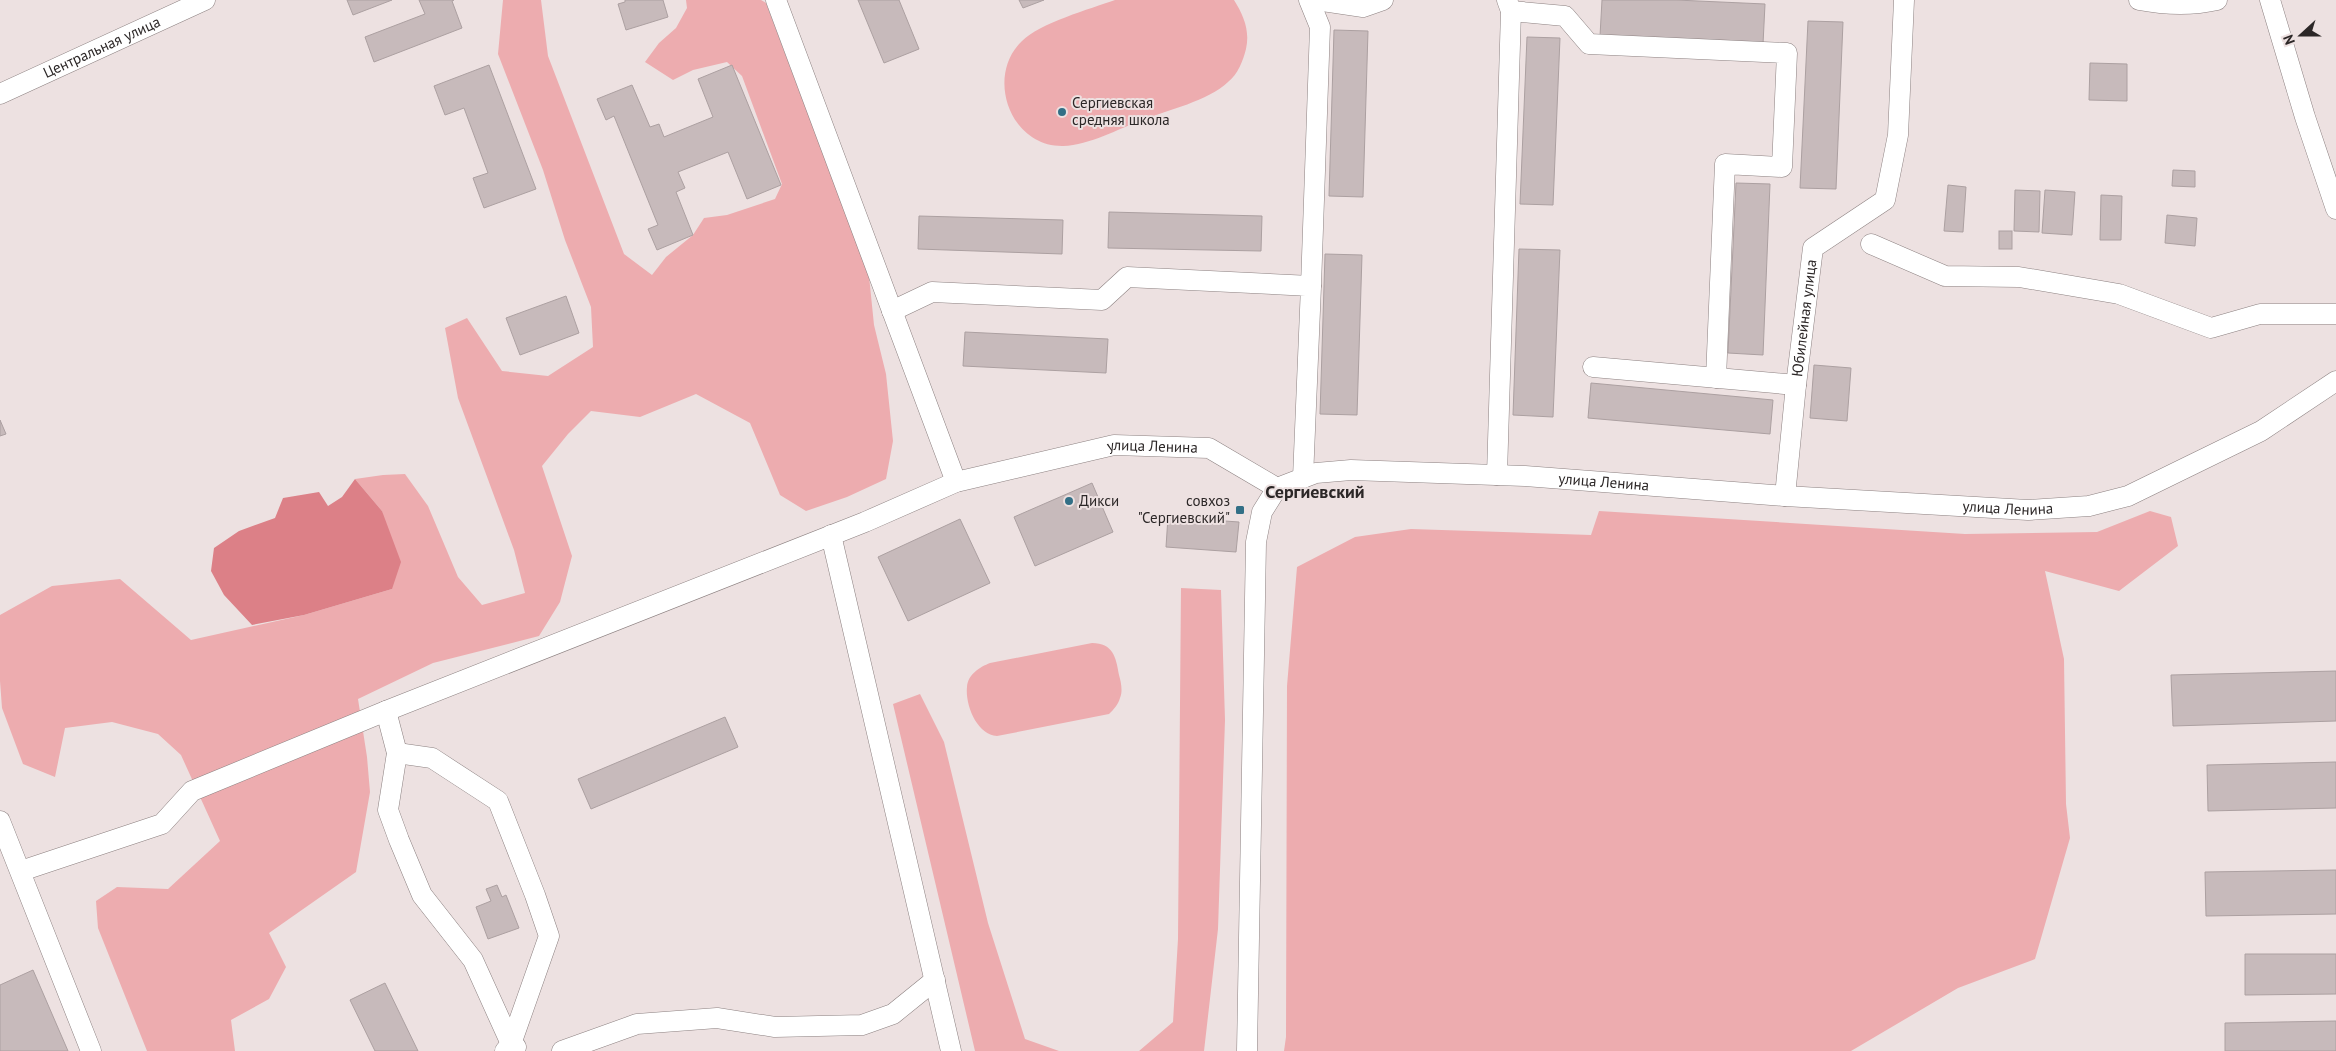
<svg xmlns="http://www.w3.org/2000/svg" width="2336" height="1051" font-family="'PT Sans',sans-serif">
<rect width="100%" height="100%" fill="#ede1e1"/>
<g fill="#edacaf">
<polygon points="503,0 541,0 548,56 624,254 652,275 666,257 693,235 704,218 727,215 775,199 782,184 742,76 727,62 693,70 673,80 645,62 659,43 676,28 687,8 686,0 761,0 766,3 869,276 874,325 886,374 893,441 886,479 847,497 806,511 780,495 750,423 696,394 640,417 591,411 568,434 542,466 572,556 560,602 539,636 433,663 358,699 367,757 370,792 356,872 269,933 286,967 269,999 231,1020 235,1051 147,1051 98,928 96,901 117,887 168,889 220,841 181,755 158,734 112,722 65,728 55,777 23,764 2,708 0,681 0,615 52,586 120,579 191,640 304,615 392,589 382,511 355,479 383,475 405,474 428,506 458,577 482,605 525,593 514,550 458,398 445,328 467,318 502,371 548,376 593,347 591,307 565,240 543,170 498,54"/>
<path d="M1115,0h119c10,16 16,31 12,49 -3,12 -8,25 -18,33 -20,19 -60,28 -86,38 -24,9 -52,25 -79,26 -53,1 -78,-70 -41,-105 18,-18 68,-32 93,-41z"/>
<polygon points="1599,511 1965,534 2097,532 2150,511 2171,517 2178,546 2119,591 2045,571 2064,659 2066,804 2070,838 2035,959 1958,988 1851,1051 1284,1051 1286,1037 1287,686 1297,567 1355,537 1411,529 1591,535"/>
<polygon points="1181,588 1221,590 1225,720 1218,929 1204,1051 1139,1051 1173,1022 1178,939"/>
<path d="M1092,643c21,0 24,14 27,32 2,7 4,16 1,23 -2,7 -6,11 -11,16l-112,22c-20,-1 -32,-31 -30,-49 1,-13 13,-20 23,-24z"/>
<polygon points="920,694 944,742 988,923 1025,1039 1059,1051 975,1051 893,704"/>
</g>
<polygon fill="#dc8087" points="355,479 382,511 401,562 392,589 304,615 252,625 224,595 211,571 214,548 239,531 275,518 283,498 319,492 328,506 342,497"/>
<g fill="#c7babb" stroke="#aca0a1">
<polygon points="347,0 392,0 353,15"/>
<polygon points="419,0 454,0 452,1 462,28 374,62 365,37 425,14"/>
<polygon points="625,0 663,0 668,17 626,30 618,4 625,2"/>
<polygon points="858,0 899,0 919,49 884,63"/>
<polygon points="1019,0 1044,0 1023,8"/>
<polygon points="1602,0 1676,0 1765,4 1763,44 1600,36"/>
<polygon points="1808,21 1843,22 1836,189 1800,188"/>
<polygon points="1334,30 1368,31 1363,197 1329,196"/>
<polygon points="1527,37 1560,38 1553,205 1520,204"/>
<polygon points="2090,63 2127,64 2127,101 2089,100"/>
<polygon points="489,65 536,189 484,208 473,178 488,173 464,108 445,115 434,86"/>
<polygon points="732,65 781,185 747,199 728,152 678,172 685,188 676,192 693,235 657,250 648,229 658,225 614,116 606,120 597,99 632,85 650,127 659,124 664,137 713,117 698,79"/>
<polygon points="2173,170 2195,171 2195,187 2172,186"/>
<polygon points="1736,183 1770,184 1763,355 1728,353"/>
<polygon points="1948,185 1966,187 1963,232 1944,231"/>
<polygon points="2015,190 2040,191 2039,232 2014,231"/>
<polygon points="2045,190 2075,192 2072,235 2042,233"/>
<polygon points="2101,195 2122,196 2121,240 2100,240"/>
<polygon points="1109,212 1262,216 1261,251 1108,248"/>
<polygon points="2167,215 2197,218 2195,246 2165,243"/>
<polygon points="919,216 1063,220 1062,254 918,249"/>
<rect x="1999" y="231" width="13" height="18"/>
<polygon points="1519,249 1560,250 1553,417 1513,415"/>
<polygon points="1325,254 1362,255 1357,415 1320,414"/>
<polygon points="566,296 579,333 520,355 506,318"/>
<polygon points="965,332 1108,339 1106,373 963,366"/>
<polygon points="1814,365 1851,368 1847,421 1810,418"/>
<polygon points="1591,383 1773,400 1770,434 1588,418"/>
<polygon points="0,420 6,434 0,436"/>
<polygon points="1092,483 1113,532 1035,566 1014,517"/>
<polygon points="1168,517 1239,522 1236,552 1166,547"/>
<polygon points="960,519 990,583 908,621 878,557"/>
<polygon points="2336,671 2336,721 2173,726 2171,675"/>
<polygon points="725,717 738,747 591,809 578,779"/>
<polygon points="2336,762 2336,808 2208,811 2207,765"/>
<polygon points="2336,870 2336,914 2206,916 2205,872"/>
<polygon points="497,885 502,897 506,895 519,928 488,939 476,907 491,901 486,889"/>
<polygon points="2245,954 2336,954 2336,994 2245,995"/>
<polygon points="33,970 68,1051 0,1051 0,985"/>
<polygon points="385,983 418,1051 375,1051 350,1000"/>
<polygon points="2336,1021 2336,1051 2225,1051 2225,1023"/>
</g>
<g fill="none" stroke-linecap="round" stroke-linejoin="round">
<defs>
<g id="minor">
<polyline points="776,0 956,482"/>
<polyline points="1309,0 1320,27 1311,286"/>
<polyline points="1316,0 1363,7 1383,0"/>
<path d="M2139,0c27,5 52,6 78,0"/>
<polyline points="2270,0 2305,117 2336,209"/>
<polyline points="1511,11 1565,16 1589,44 1787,53 1782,167 1725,164 1716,378"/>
<path id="s1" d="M0,94l205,-94"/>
<polyline points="1871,244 1945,276 2019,277 2119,294 2211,328 2260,314 2336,314"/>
<polyline points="892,311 932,292 1102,300 1127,277 1311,286 1303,478"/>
<polyline points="1593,367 1796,385"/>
<polyline points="1497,475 1511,11 1507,0"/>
<path id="s2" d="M1277,488l39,-15 35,-3 174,6 260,20 243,14 61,-4 39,-10 133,-65 75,-50"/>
<path id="s3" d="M1785,496l11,-111 17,-137 72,-48 13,-65 6,-135"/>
<polyline points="831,535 951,1051"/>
<polyline points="386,711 397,753 388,810 399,840 422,895 473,960 511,1044 516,1047"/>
<polyline points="397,753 432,758 498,801 535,895 549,936 511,1044 505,1051"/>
<polyline points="0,821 91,1051"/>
<path id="s4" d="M21,871l141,-47 30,-33 194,-80 479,-189 91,-40 158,-37 95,3 68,40"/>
<polyline points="562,1051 637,1024 717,1018 775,1027 862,1025 893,1014 935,980"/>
<polyline points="1247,1051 1256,542 1262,512 1277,488"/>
</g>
</defs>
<use href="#minor" stroke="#8c8181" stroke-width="21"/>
<use href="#minor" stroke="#fff" stroke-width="20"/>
</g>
<g fill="#326f86" stroke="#ede1e1" stroke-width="2">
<circle cx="1062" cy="112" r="5"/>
<circle cx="1069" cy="501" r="5"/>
<rect x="1235" y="505" width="10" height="10" rx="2.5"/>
</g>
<g text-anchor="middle" stroke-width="4" stroke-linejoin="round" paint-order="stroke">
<g font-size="15" fill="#2c2727" stroke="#ede1e1">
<text dy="5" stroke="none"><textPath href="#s1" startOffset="112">Центральная улица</textPath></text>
<text dy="5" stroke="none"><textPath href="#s3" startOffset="179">Юбилейная улица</textPath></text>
<text dy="5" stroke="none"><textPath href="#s4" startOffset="1218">улица Ленина</textPath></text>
<text dy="5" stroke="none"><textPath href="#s2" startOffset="330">улица Ленина</textPath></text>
<text dy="5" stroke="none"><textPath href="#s2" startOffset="735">улица Ленина</textPath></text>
</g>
<g font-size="15" fill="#2c2727" stroke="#ede1e1" text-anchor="start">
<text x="1072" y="108">Сергиевская<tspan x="1072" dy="17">средняя школа</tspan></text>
<text x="1079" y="506">Дикси</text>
<text x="1230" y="506" text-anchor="end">совхоз<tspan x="1230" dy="17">"Сергиевский"</tspan></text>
</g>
<g font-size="18" font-weight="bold" fill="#2c2727" stroke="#ede1e1">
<text x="1315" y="498">Сергиевский</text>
</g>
</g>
<g transform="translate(2301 35) rotate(249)" stroke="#ede1e1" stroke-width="4" paint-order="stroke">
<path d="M0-4L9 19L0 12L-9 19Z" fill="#2c2727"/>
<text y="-8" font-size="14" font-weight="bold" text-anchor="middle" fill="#2c2727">N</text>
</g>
</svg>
